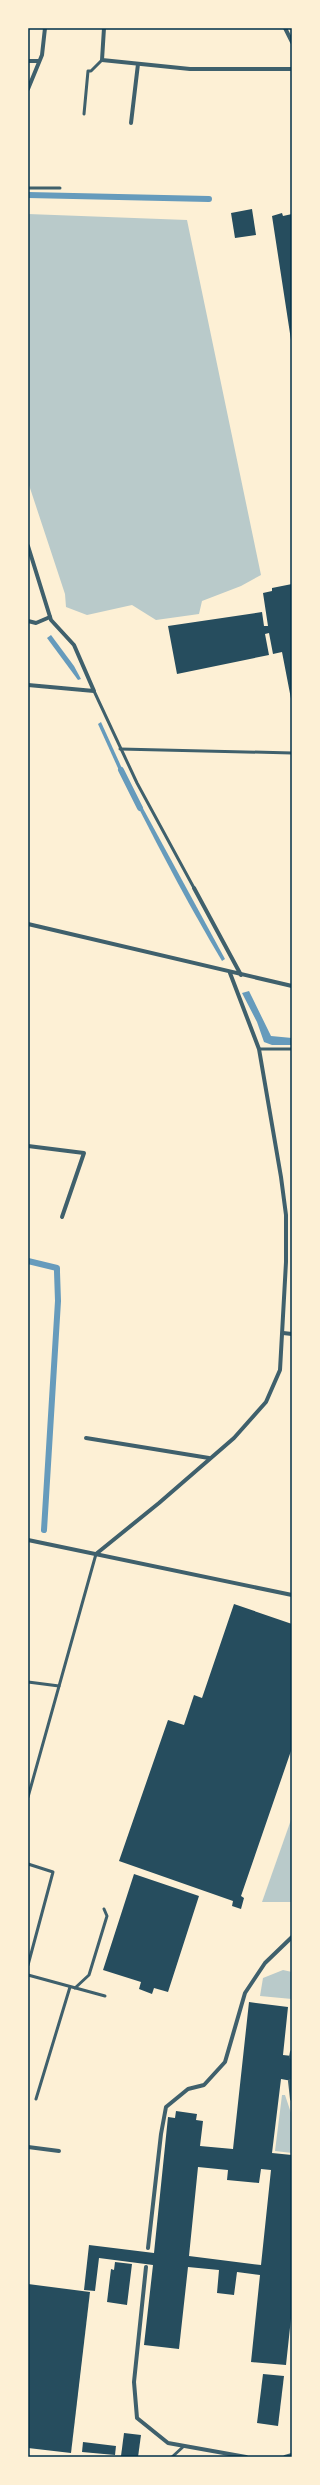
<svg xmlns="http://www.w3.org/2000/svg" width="320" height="2485" font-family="'Space Grotesk',sans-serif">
<rect width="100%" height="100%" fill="#fdf0d5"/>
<g fill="#b9caca">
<polygon points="28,214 187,220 261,575 241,586 202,601 199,614 156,620 132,605 87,615 66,607 65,594 28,482"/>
<polygon points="292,1817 292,1902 262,1902"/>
<polygon points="283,1970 292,1972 292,1999 260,1996 263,1978"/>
<polygon points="282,2095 285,2095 292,2116 292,2153 275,2151"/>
</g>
<g fill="#669bbc">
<polygon points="51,635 74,666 81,679 78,680 47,638"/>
<polygon points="101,722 125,775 122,777 98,724"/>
<path d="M139,801l86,158 -3,2c-31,-52 -59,-105 -86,-158z"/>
<polygon points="249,991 271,1036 292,1038 292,1045 272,1045 264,1042 257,1022 242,993"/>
</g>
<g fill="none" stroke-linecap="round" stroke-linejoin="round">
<g stroke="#669bbc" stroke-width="6">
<polyline points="28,195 209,199"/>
<polyline points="121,770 140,808"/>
<polyline points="28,1261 57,1268 57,1272 58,1301 44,1530"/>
</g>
</g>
<g fill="#264d5e" fill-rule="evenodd">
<polygon points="252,209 256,235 235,238 231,213"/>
<polygon points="282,213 283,216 292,214 291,340 272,216"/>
<polygon points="292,584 292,704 282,652 273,654 269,633 265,634 269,655 177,674 168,626 262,612 264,626 268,626 263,593 272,591 272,588"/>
<polygon points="234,1604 292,1624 292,1748 241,1896 244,1898 241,1909 232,1906 233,1901 119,1861 168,1720 184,1725 194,1695 202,1698"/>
<polygon points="134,1874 199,1896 168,1992 154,1988 152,1994 139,1989 141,1982 103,1970"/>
<path d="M249,2002l39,5 -5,48 9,1v25l-11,-2 -9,74 20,2v154l-6,56 -35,-3 9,-87 -23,-3 -3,23 -17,-2 2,-23 -31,-3 -9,82 -35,-4 9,-80 -54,-7 -4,33 -11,-1 5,-45 65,8 14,-136 7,1 1,-7 21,3 -1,6 7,1 -3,25 33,3zM198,2167l30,3 -1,10 32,3 2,-14 10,1 -10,95 -72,-9z"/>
<polygon points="115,2262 132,2264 127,2305 107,2302 111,2269 114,2270"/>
<polygon points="28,2284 90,2292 71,2453 28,2448"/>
<polygon points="263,2374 284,2376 278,2426 257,2423"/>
<polygon points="124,2433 141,2435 138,2457 121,2456"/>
<polygon points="83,2442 116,2446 115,2455 82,2452"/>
</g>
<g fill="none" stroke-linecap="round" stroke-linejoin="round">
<g stroke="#3f606c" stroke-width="3">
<polyline points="84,114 88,71 91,71 102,60"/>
<polyline points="28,188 60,188"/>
<polyline points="94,691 137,783 194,888"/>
<polyline points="120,749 292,753"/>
<polyline points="259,1049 292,1049"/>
<polyline points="28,1682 59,1686"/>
<polyline points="28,1797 96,1554"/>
<polyline points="28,1864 53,1872 28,1965"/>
<polyline points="28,1975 105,1996"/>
<polyline points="75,1988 89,1975 107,1916 104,1909"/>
<polyline points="36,2099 70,1987"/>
<polyline points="172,2457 184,2446"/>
</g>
<g stroke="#3f606c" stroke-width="4">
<polyline points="104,28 102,60 190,69 292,69"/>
<polyline points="285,28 292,42"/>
<polyline points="28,61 39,61"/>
<polyline points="28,89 42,55 45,28"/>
<polyline points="131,123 138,64"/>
<polyline points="28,546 51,620 74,645 94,691 28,685"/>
<polyline points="28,621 36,623 50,617"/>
<polyline points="194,888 241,975"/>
<polyline points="28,924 292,986"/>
<polyline points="28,1146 84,1153 62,1217"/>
<polyline points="283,1333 292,1334"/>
<polyline points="86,1438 209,1458"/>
<polyline points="28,1540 292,1595"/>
<polyline points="96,1554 159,1503 234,1438 266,1402 280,1370 286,1262 286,1215 281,1177 259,1049 230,973"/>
<polyline points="291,2057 292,2052"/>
<polyline points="290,2081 292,2099"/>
<polyline points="28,2147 59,2151"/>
<polyline points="148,2248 161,2134 166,2107 188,2089 204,2085 225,2062 245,1993 265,1963 292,1937"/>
<polyline points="146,2267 134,2382 137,2418 168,2443 246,2457"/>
<polyline points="285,2457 292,2455"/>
</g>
</g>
<rect width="320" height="2485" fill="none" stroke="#fdf0d5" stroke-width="58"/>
<rect x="29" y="29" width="262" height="2427" fill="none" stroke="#003049" stroke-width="1.5"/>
</svg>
